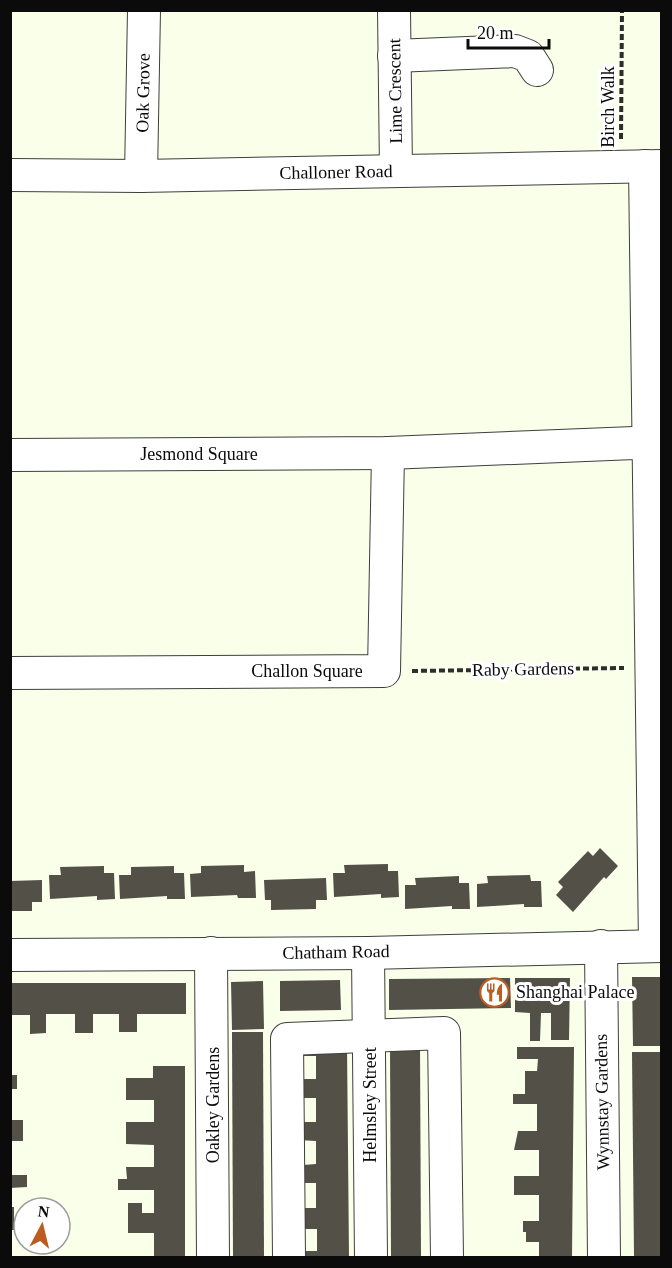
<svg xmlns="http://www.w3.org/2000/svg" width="672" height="1268" font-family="Georgia,serif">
<rect width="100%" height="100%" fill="#faffe9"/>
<g fill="#535147">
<polygon points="600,848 618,866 606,879 604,877 573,912 556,895 563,887 558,882 588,851 593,856"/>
<polygon points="388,864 388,871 398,871 399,897 381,898 381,894 334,897 333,873 345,873 344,865"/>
<polygon points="244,865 244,872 255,871 256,898 238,898 237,895 191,897 190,874 201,873 201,866"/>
<polygon points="104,866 104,873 114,873 115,899 97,900 97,896 50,899 49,875 61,875 60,867"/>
<polygon points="174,866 174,873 184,873 185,899 167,899 167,896 120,899 119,875 131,875 131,867"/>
<polygon points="530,875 531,881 541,881 542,907 524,907 524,904 477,907 477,884 488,883 487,876"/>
<polygon points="459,876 459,883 469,883 470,909 452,909 452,906 405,909 405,885 416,885 415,878"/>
<polygon points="326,878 327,900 316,900 316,909 271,910 271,900 265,900 264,880"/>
<polygon points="42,880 42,902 32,902 32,911 10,911 10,881"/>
<polygon points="632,977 662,977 662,1046 633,1046"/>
<polygon points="510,978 511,1008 389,1010 389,979"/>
<polygon points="515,978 570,978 569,1040 551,1040 551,1013 541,1013 540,1041 530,1041 530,1013 515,1012"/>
<polygon points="340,980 341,1010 280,1011 280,981"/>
<polygon points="263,981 264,1029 232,1030 231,982"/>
<polygon points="10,983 186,983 186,1014 137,1014 137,1032 119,1032 119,1014 93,1014 93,1033 75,1033 75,1014 46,1014 46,1033 30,1034 30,1015 10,1015"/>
<polygon points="232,1032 263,1032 264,1257 233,1257"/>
<polygon points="420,1044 421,1257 391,1257 390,1045"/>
<polygon points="298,1045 347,1045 349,1257 299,1257 299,1251 317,1251 317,1229 300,1229 299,1208 316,1208 316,1183 299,1183 303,1165 316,1164 316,1141 298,1140 298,1122 316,1122 316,1098 298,1098 298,1079 316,1079 316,1056 298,1056"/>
<polygon points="517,1047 574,1047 572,1257 539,1257 539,1242 526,1242 526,1232 523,1232 523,1221 539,1221 539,1195 514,1195 514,1176 539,1176 539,1150 514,1150 518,1131 537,1131 537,1104 513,1104 513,1094 525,1094 525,1071 537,1071 538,1059 517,1059"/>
<polygon points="632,1052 662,1052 662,1257 634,1257"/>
<polygon points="153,1066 185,1066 185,1257 154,1257 154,1233 128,1233 128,1203 142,1203 142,1213 154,1213 154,1190 118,1190 118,1179 127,1179 126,1167 154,1167 154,1145 126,1144 126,1122 154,1122 154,1100 126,1100 126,1078 153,1078"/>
<rect x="10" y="1075" width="7" height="14"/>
<rect x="10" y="1120" width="13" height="21"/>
<polygon points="10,1175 27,1175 27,1187 10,1188"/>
<rect x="10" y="1207" width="4" height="23"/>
</g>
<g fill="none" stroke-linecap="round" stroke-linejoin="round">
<defs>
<g id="minor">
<polyline points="394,10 396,171"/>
<polyline points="394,56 515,51 528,56 537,70"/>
<polyline points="645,166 655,946"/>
<polyline points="10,175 141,176 662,166"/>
<polyline points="141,176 144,10"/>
<polyline points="10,455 388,453 634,443 662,445"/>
<polyline points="10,673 384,671 388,453"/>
<polyline points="601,946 604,1258"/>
<polyline points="211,953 213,1258"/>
<polyline points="368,953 371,1258"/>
<polyline points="10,955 368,953 662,946"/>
<polyline points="289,1258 287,1039 444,1033 447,1258"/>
</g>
</defs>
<use href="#minor" stroke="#3e3e3e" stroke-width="34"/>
<g stroke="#2d2d2d" stroke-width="4" stroke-dasharray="6 3" stroke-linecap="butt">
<polyline points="621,139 622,10"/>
<polyline points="412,671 624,668"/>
</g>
<use href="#minor" stroke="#fff" stroke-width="32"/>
</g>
<defs>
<symbol id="restaurant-ring" viewBox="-11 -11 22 22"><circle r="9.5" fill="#fff" stroke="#bb5d23" stroke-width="1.5"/><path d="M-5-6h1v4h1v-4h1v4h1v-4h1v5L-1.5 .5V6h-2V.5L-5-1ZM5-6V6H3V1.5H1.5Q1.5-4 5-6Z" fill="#bb5d23"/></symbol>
</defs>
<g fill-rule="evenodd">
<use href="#restaurant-ring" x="478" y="976" width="33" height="33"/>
</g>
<g text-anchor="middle" stroke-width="6" stroke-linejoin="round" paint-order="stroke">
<g font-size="18" fill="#0b0b0b" stroke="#fff">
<text transform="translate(395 91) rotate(-91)" y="6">Lime Crescent</text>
<text transform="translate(143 93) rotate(-89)" y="6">Oak Grove</text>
<text transform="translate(608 107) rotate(-90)" y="6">Birch Walk</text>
<text transform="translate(336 172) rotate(-1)" y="6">Challoner Road</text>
<text x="199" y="460">Jesmond Square</text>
<text transform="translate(523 669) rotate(-1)" y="6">Raby Gardens</text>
<text x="307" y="677">Challon Square</text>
<text transform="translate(336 952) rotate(-1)" y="6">Chatham Road</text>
<text transform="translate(602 1102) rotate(-91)" y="6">Wynnstay Gardens</text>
<text transform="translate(213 1105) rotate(-90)" y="6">Oakley Gardens</text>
<text transform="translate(370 1105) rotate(-90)" y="6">Helmsley Street</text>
</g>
<g font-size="18" fill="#0b0b0b" stroke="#fff" text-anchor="start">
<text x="516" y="998">Shanghai Palace</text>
</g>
</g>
<rect width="672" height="1268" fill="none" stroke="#0b0b0b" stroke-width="24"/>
<g transform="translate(42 1226) rotate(7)"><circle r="28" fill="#ffffff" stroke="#9d9d9d" stroke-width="1.5"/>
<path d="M0-4.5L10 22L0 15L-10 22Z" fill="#bb5d23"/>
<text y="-9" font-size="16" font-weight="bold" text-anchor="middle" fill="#0b0b0b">N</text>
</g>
<path d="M468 39v9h81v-9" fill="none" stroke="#0b0b0b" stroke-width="3"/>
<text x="477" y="39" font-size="18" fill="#0b0b0b" stroke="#ffffff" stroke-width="4.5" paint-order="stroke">20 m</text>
</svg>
